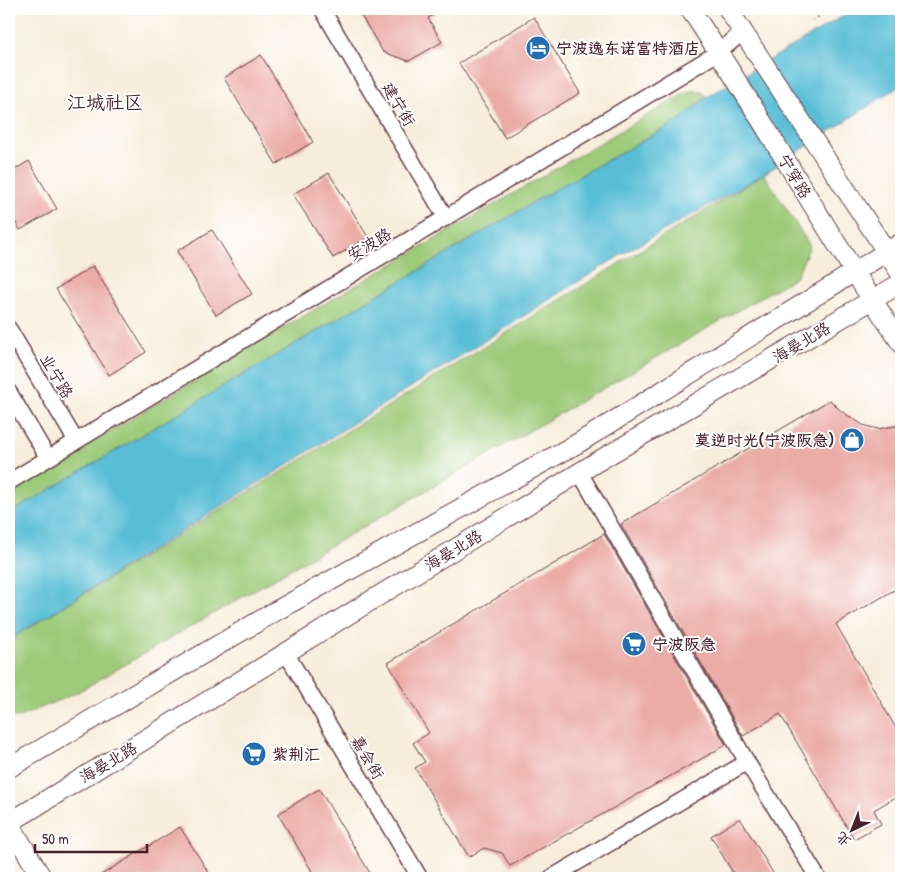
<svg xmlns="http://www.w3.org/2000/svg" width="910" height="887" font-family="'Patrick Hand','LXGW WenKai TC',sans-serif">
<rect width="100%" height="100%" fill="#fff"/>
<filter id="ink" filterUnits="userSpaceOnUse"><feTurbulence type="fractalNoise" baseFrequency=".02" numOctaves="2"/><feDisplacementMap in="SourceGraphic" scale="10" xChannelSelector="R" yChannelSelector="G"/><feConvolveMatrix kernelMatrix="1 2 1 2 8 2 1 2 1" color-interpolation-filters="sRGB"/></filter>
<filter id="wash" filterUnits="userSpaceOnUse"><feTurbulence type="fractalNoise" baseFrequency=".0096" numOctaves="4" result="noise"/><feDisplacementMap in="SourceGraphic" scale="20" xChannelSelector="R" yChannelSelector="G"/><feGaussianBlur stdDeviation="1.12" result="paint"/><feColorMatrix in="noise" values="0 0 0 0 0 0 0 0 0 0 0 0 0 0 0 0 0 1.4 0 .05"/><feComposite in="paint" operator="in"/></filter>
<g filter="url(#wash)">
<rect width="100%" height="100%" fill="#f7eddb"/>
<g fill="#9dcb79" stroke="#747552">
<polygon points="689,91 702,91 707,97 678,121 554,190 9,514 9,492 276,332"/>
<polygon points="764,174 810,246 796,277 76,693 17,718 9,715 9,640"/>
</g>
<polygon fill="#58bed6" stroke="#516e80" points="855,9 901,9 901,85 764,174 624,253 9,640 9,514 554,190 678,121 707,97"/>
<g id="blocks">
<g fill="#ebaba6">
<polygon points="357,9 443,9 428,18 442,42 409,61 383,52"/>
<polygon points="534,17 580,93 505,138 459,63"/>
<polygon points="261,55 313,142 276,164 224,78"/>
<polygon points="29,161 57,209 20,230 9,211 9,173"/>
<polygon points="329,173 368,237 333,258 293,194"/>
<polygon points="212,230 252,294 216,315 177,251"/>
<polygon points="93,266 146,352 109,375 56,289"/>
<polygon points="830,400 841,411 863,425 878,429 901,425 901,586 836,624 901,737 901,794 874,810 881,824 854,839 780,714 743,736 621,524"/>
<polygon points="604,534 726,745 510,866 502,853 484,848 469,857 415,768 425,762 413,743 429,733 388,663"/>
<polygon points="319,789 373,878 316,878 278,814"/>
<polygon points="740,818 776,878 736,878 711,836"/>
<polygon points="180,827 212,878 96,878"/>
</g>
</g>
</g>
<g filter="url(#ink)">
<use href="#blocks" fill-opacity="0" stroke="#643e45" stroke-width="1"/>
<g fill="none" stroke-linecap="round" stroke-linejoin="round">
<defs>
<g id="minor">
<polyline points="322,9 446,218"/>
<polyline points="9,329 76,441"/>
<polyline points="9,392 48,458"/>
<polyline points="580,473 747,762 818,878"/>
<polyline points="9,482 719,52 744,31"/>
<polyline points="286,653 420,878"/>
<polyline points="551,878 747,762"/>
</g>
<g id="major">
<path d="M690,9c74,109 136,225 211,334"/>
<polyline points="728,9 901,274"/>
<polyline points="9,768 276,611 580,442 901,243"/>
<polyline points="9,823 595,463 901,283"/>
<polyline points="9,823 42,878"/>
</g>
</defs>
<use href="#minor" stroke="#643e45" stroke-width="18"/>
<use href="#major" stroke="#643e45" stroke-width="21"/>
<polyline stroke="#643e45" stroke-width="2.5" stroke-dasharray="1 4" stroke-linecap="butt" points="813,20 831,9"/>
<use href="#minor" stroke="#fff" stroke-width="15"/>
<use href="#major" stroke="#fff" stroke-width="19"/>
</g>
</g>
<defs>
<symbol id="hotel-disc" viewBox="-11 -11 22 22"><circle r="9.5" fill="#1f6fb2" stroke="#fff"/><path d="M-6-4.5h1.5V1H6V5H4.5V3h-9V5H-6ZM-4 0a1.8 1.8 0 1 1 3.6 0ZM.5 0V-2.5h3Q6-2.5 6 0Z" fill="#fff"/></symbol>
<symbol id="shop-disc" viewBox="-11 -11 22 22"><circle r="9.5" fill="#1f6fb2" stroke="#fff"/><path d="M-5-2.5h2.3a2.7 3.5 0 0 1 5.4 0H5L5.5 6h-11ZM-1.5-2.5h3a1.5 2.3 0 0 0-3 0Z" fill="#fff"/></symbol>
<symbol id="supermarket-disc" viewBox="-11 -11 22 22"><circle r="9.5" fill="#1f6fb2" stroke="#fff"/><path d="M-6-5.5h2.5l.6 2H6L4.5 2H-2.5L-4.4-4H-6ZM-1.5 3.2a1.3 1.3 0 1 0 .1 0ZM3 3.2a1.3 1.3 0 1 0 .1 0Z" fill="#fff"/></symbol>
</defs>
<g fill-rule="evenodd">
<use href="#hotel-disc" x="524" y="34" width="28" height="28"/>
<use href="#shop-disc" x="838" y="426" width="28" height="28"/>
<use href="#supermarket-disc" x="620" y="630" width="28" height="28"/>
<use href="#supermarket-disc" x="240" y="740" width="28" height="28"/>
</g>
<g text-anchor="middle" stroke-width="4" stroke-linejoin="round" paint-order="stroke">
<g font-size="16" font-weight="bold" fill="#4a1f2b" stroke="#fff" text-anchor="start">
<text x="556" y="54">宁波逸东诺富特酒店</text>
<text x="834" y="446" text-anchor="end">莫逆时光(宁波阪急)</text>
<text x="652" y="650">宁波阪急</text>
<text x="272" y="760">紫荆汇</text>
</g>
<g font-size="16" fill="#4a1f2b" stroke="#fff">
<text transform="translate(399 104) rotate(59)" y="6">建宁街</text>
<text transform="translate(795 176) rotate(59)" y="6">宁穿路</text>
<text transform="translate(369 244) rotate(-31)" y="6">安波路</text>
<text transform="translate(801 342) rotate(-31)" y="6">海晏北路</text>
<text transform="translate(57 376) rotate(59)" y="6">业宁路</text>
<text transform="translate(453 550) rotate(-31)" y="6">海晏北路</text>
<text transform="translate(368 757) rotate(59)" y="6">嘉会街</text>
<text transform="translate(108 762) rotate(-31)" y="6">海晏北路</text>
</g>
<g font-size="19" fill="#4a1f2b" stroke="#fff">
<text x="105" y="109">江城社区</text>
</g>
</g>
<rect width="910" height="887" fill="none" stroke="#fff" stroke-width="30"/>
<g transform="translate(852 830) rotate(223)" stroke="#ffffff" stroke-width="4" paint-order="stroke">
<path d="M0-4L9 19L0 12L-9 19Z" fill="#4a1f2b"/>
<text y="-8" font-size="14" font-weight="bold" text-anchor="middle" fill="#4a1f2b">北</text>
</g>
<path d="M35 844v8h112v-8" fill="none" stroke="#4a1f2b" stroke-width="2.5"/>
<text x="42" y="844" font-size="15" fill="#4a1f2b" stroke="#ffffff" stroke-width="4" paint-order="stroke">50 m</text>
</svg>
